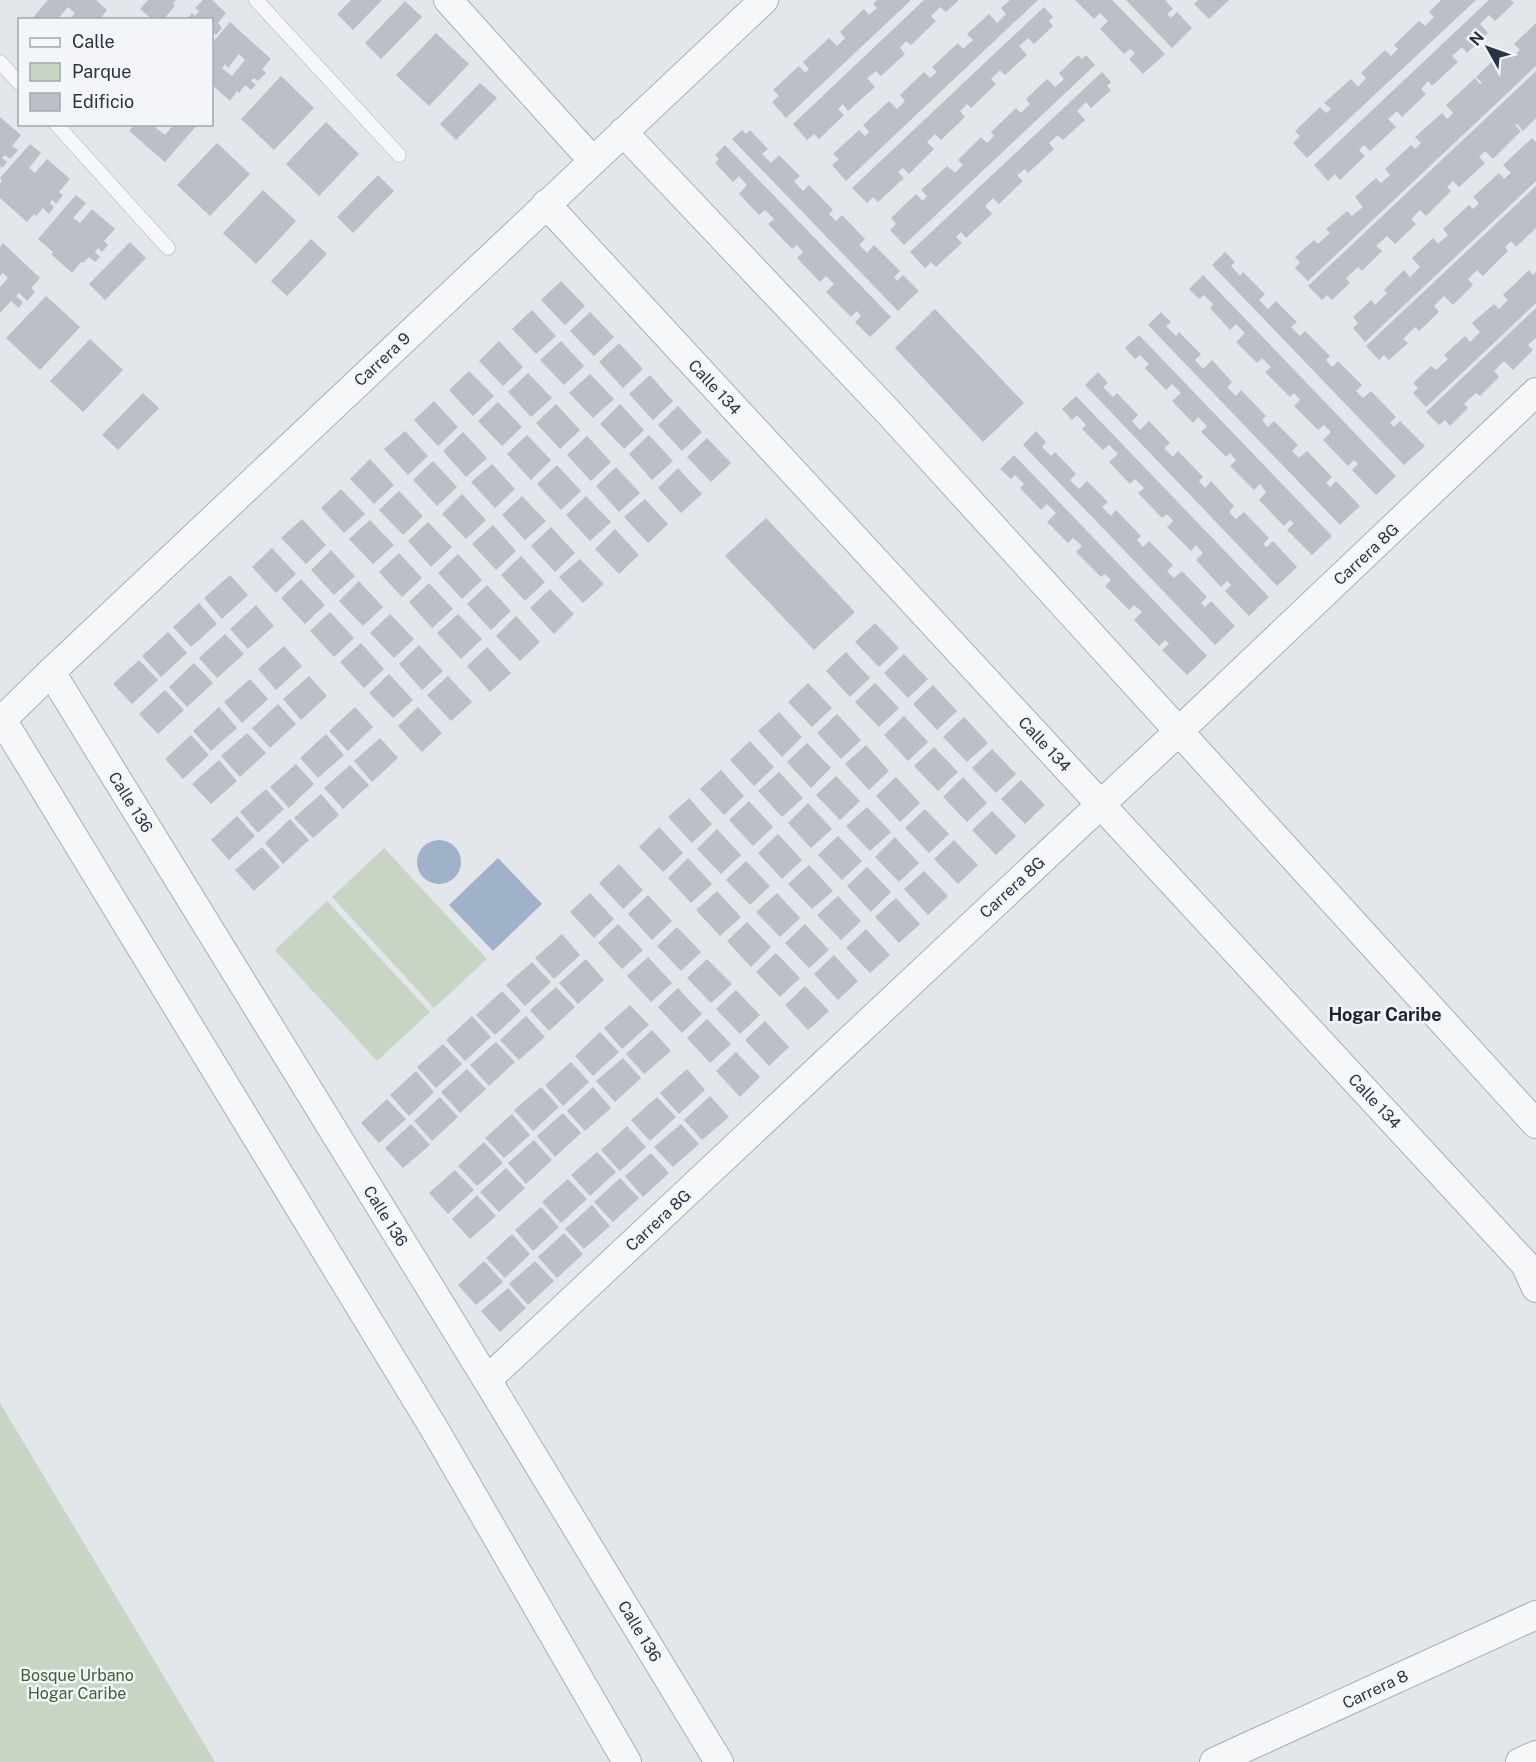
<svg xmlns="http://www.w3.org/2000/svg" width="1536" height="1762" font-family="'Public Sans',sans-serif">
<rect width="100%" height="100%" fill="#e3e6eb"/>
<g fill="#c8d5c4">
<polygon points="384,848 487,959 434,1008 332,897"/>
<polygon points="327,901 430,1012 377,1061 275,950"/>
<polygon points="0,1403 215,1762 0,1762"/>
</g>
<g fill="#9fb2ca">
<circle cx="439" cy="862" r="22"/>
<polygon points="498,858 542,904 493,951 449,905"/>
</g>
<g fill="#babfc8" fill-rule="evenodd">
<polygon points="48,0 96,0 107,10 99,20 69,20 75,13 68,7 57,20 31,20"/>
<polygon points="148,0 176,0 173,4 175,6 163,20 153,20 140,9"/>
<polygon points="203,0 212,0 226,13 218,23 222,28 216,35 212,31 212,20 186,20 192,13 195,16 199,11 195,8"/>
<polygon points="351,0 382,0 353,30 337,14"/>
<polygon points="877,0 911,0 786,118 772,102 779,96 773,90 799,66 805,73 809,69 803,62 829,38 837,46 845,38 840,32 864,9 869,15 877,8 873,4"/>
<polygon points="924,0 959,0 946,12 940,7 931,16 936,21 911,45 906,41 900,48 905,54 881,76 876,71 867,78 875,87 848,111 843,104 838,109 844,115 819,139 814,134 807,140 793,124"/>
<polygon points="1010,0 1038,0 846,181 832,165 839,159 833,154 859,130 865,136 869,132 863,125 889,101 897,109 905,101 900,95 924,72 930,78 937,72 932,67 958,43 963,49 973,40 967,34 989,14 997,23 1006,14 1001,8"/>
<polygon points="1075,0 1112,0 1165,54 1143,74 1129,59 1135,53 1130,49 1124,54 1100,29 1108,21 1100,13 1094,19"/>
<polygon points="1126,0 1165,0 1173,9 1167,14 1171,18 1177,12 1192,28 1172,48"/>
<polygon points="1198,0 1229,0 1209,19 1194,4"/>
<polygon points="1441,0 1476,0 1307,158 1293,143 1300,136 1295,131 1320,107 1326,113 1331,109 1324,103 1351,79 1358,87 1366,78 1361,73 1385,50 1391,56 1398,49 1394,45 1419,21 1425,26 1434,17 1429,12"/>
<polygon points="1489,0 1511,0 1514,3 1495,21 1489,15 1480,24 1488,33 1467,53 1462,47 1452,56 1458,62 1432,86 1428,81 1421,89 1426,94 1402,117 1397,111 1388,119 1396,127 1370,151 1364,145 1359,150 1365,156 1340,180 1335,174 1328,181 1314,165"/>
<polygon points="405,1 422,17 381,59 365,43"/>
<polygon points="1044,7 1053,17 1049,21 1053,26 1034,44 1028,38 1019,46 1027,55 1005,75 1000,70 991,79 996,84 971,108 967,104 960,111 965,117 941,140 935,134 927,142 934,149 909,174 903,168 898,172 904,178 878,202 873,197 867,203 852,188"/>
<path d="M230,22l41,37 -9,10 4,4 -8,8 -4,-3 -3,3 5,4 -5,5 -6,-5 -6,8 -2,-2 -7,10 -18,-16v-42zM239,54l6,6 -13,16 -10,-8 3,-4 3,4z"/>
<polygon points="1536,23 1536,66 1308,281 1295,268 1300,262 1295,257 1314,240 1318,244 1330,233 1326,229 1347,211 1352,216 1363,207 1355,197 1376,178 1381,183 1390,175 1385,169 1411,145 1415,149 1421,143 1415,137 1442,113 1447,119 1453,113 1446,105 1475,78 1480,84 1482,83 1476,77 1505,49 1512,57 1520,50 1514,44"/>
<polygon points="436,33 469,64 429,106 396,75"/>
<polygon points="1078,55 1082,59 1086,55 1095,65 904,245 890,230 896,224 891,218 916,194 923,201 927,196 921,190 947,166 955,173 963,165 958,160 981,137 987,143 994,136 991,132 1016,108 1021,113 1030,104 1026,99 1047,79 1055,87 1064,79 1059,73"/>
<polygon points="1536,71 1536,118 1523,131 1517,124 1515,125 1521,131 1493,159 1485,151 1479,157 1485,163 1459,187 1453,181 1447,187 1451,191 1426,216 1420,210 1411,219 1416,224 1395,244 1387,236 1376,246 1382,251 1362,271 1358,267 1346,278 1350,283 1332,300 1327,295 1322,300 1308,286"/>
<polygon points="1102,72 1111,82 1107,86 1111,90 1091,108 1086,102 1077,111 1085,120 1063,140 1058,135 1049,143 1054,149 1028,173 1025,169 1017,175 1023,181 999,204 993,198 985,206 992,214 966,238 961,232 956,237 962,243 936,267 931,262 925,268 910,252"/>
<polygon points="281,76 314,108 274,150 241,119"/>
<polygon points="480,83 497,98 456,140 440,124"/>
<polygon points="0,117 21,135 12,146 18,150 10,159 5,155 2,158 7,162 2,168 0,166"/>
<polygon points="326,122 359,154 319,196 286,164"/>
<polygon points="135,124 157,124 155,127 165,135 174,124 198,124 165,162 129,131"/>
<polygon points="742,130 746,134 750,130 768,149 762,154 771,163 779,155 800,176 794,181 803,191 809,185 833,210 829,214 836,221 842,215 865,239 859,245 867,253 874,245 900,271 894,277 897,281 903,275 919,291 898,311 732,139"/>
<polygon points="1532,138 1536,142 1536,181 1365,342 1353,328 1358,323 1353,317 1371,300 1375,305 1387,293 1384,290 1404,270 1410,277 1420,267 1412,258 1433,238 1438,244 1448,235 1443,229 1469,205 1473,209 1479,203 1473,197 1499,173 1504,179 1511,173 1503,165"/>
<polygon points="217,143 250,174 210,216 177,185"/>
<polygon points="30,144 41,153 29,168 35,173 47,159 70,179 59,192 63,195 56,204 52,200 50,203 54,207 49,214 43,208 36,216 34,214 27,222 0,198 0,183 2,181 0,178"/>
<polygon points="725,145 891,317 870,337 855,322 861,316 857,311 851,317 826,292 834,284 826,276 820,282 797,258 803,252 797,245 792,249 768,224 774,219 765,210 759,215 739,194 747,185 739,176 733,182 715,163 719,159 715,155"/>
<polygon points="378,175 394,191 353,233 337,217"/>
<polygon points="1536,186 1536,228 1516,247 1511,241 1505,247 1508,251 1483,276 1477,270 1468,279 1473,285 1453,305 1444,296 1434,306 1439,312 1419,331 1415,327 1403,339 1408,343 1389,360 1384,355 1379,360 1366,346"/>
<polygon points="263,190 296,221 256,264 223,233"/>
<polygon points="76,195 86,203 73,218 80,223 92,209 115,229 104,241 108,245 102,252 98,248 95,252 100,257 95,262 89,257 83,263 81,262 72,273 51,254 53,252 38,239"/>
<polygon points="311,239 327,254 287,296 271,281"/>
<polygon points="130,242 146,258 105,300 89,284"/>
<polygon points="3,243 40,278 31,288 35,292 27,301 19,293 16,296 23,302 19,308 11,301 0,313 0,287 8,278 3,273 0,276 0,247"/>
<polygon points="1225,252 1235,262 1231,266 1240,276 1243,272 1265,294 1259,300 1268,309 1276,301 1297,322 1291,327 1300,336 1305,331 1330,356 1326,360 1332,367 1338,361 1362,385 1356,391 1363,398 1371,391 1396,417 1390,423 1394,427 1400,421 1425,446 1404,465 1212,265"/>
<polygon points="1529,270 1533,275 1536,272 1536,303 1426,407 1413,393 1418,388 1413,383 1431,366 1436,370 1448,359 1444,355 1465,336 1470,342 1480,332 1472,323 1494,304 1499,309 1508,300 1503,295"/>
<polygon points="1203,275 1396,476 1376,495 1352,470 1358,464 1354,460 1348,466 1323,440 1331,432 1324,425 1318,430 1294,406 1300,400 1294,393 1290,397 1265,372 1271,367 1262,358 1257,363 1236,342 1245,333 1236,324 1230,330 1210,308 1213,304 1204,295 1199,299 1189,289"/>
<polygon points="561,281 585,306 565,325 541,300"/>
<polygon points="46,296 80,327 40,370 6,338"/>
<polygon points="1536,308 1536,338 1528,345 1533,350 1513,370 1504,361 1494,371 1499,377 1480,396 1476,393 1464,404 1468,408 1450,426 1445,420 1439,425 1426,412"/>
<polygon points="935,309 1024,403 983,442 895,348"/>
<polygon points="532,310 556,336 536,354 512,329"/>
<polygon points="590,312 614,337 594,356 570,331"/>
<polygon points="1161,312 1171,322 1166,326 1176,336 1179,332 1201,354 1195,360 1203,369 1212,360 1232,382 1227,387 1236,396 1241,390 1266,416 1262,420 1268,427 1274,421 1298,445 1292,451 1299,458 1307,451 1332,477 1326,483 1330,487 1336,481 1360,506 1340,525 1148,325"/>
<polygon points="1139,335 1332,536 1312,555 1287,530 1294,523 1290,520 1284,526 1259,500 1266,492 1260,484 1254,490 1230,466 1236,460 1230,453 1226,457 1201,432 1207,426 1198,417 1193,423 1172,401 1181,393 1172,384 1166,390 1145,368 1149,364 1140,355 1135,359 1125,348"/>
<polygon points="90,339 123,370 83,412 50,381"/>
<polygon points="499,341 523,367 503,386 479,361"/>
<polygon points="561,341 584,366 564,385 540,360"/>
<polygon points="619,343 643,369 623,388 599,362"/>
<polygon points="469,371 494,396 473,416 449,390"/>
<polygon points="1098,372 1108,383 1103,387 1113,397 1117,393 1138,415 1132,421 1140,430 1149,421 1170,443 1164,448 1173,457 1178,451 1203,477 1199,481 1205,488 1211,481 1234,506 1229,512 1236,519 1244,512 1269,538 1263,544 1267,547 1273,541 1297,567 1277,586 1085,385"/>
<polygon points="528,373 552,398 531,417 508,392"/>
<polygon points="590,374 614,399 593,418 569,393"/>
<polygon points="650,375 673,401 653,420 629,394"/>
<polygon points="143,393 159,408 118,450 102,435"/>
<polygon points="1076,396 1269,597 1249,616 1225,591 1231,585 1227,581 1221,587 1196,560 1203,553 1196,545 1191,551 1167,527 1173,521 1167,514 1162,518 1138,493 1144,488 1135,479 1130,484 1109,462 1118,454 1109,445 1103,450 1082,429 1086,425 1077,415 1072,420 1062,409"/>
<polygon points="434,401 458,427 438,446 414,420"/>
<polygon points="498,402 522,427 502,446 478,421"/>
<polygon points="556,404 580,430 560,449 536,423"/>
<polygon points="620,404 644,430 624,449 600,424"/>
<polygon points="678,406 702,432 682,451 658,425"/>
<polygon points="405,431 428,456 408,475 384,449"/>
<polygon points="1036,431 1046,442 1042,447 1051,456 1055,452 1076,474 1070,480 1079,489 1087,481 1108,502 1102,507 1111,516 1116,510 1141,536 1137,540 1143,547 1149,541 1173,565 1167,571 1174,578 1182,571 1207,597 1201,603 1205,607 1211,601 1235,626 1215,645 1023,445"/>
<polygon points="463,432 487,458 466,477 443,451"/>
<polygon points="527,435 551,460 531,480 507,454"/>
<polygon points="649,435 673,461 652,480 629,454"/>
<polygon points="587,436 611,462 591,481 567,455"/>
<polygon points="707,438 731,463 711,482 687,457"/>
<polygon points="1014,455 1207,656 1187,675 1162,650 1169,644 1165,640 1159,646 1134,620 1142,612 1134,605 1129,610 1105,586 1111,580 1105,574 1101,577 1076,552 1082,546 1073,538 1068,543 1047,522 1056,513 1047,504 1041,510 1020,488 1024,484 1015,475 1011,479 1000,469"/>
<polygon points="370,459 394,485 374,504 350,479"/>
<polygon points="433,461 457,487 437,506 413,480"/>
<polygon points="492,464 515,489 495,508 471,482"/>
<polygon points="557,465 581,491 561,510 537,484"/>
<polygon points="616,467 640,493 619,512 596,486"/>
<polygon points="678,468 702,494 681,513 658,488"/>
<polygon points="341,489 365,514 344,533 321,508"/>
<polygon points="399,491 423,516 403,535 379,510"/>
<polygon points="462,494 486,520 466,539 442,514"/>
<polygon points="522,496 546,521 525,540 502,515"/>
<polygon points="586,496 611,522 590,541 566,515"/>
<polygon points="645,499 668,524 648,543 624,517"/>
<polygon points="766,518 855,612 814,650 725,556"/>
<polygon points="302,519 326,545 306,564 281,538"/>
<polygon points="370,520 394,545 373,564 349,539"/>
<polygon points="428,522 452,547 431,567 408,541"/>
<polygon points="493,525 516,551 496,570 472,544"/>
<polygon points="551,527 575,553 555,572 531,546"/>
<polygon points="615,529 639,555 619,574 595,549"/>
<polygon points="272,548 296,574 276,593 252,567"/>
<polygon points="331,550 355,576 334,595 311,570"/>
<polygon points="399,553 422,578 402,597 379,572"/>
<polygon points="458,554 482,580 462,599 438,573"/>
<polygon points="521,556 545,582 525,601 501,575"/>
<polygon points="580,559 604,584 583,603 559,577"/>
<polygon points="230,575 248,595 222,619 204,598"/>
<polygon points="301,579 325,605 305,624 281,598"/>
<polygon points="359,581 383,607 363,626 339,601"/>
<polygon points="429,583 453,609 432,628 409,602"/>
<polygon points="487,585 511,611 491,630 467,604"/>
<polygon points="550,589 574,614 554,634 530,608"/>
<polygon points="199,603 217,624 191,647 173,627"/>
<polygon points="256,605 274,626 248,649 230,629"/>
<polygon points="330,612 354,638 334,657 310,631"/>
<polygon points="390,614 414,639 394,658 370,633"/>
<polygon points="458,614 482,639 461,659 437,633"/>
<polygon points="516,616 540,642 520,661 496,636"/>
<polygon points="875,623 899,648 879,667 855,642"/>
<polygon points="168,632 187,653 161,677 142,656"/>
<polygon points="225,634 244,654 217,678 199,658"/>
<polygon points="361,643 384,669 364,688 340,662"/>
<polygon points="419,645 443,671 422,690 399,664"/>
<polygon points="284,646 302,666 276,690 258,669"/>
<polygon points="487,647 511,673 490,692 467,666"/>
<polygon points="846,652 870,678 850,697 826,671"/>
<polygon points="904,654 928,679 908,698 884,673"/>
<polygon points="139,660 158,680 132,704 113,684"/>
<polygon points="194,663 213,683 187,707 169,687"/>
<polygon points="389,674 413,700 393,718 369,693"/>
<polygon points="309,676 327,696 301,720 283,699"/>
<polygon points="448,676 472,702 451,721 427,695"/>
<polygon points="250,679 268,699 242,723 224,702"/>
<polygon points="808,683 832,708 812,727 788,702"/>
<polygon points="875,683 899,708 879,727 855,702"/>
<polygon points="933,685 957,711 937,730 913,704"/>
<polygon points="165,690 184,710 158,734 139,714"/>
<polygon points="278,704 296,724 270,748 252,728"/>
<polygon points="219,707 237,728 211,751 193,731"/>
<polygon points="355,707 373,727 348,751 329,731"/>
<polygon points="418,707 442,733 422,752 398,726"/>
<polygon points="779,712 802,737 782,757 758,731"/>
<polygon points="837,714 861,740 841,759 817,733"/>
<polygon points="904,716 928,742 908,761 884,735"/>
<polygon points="964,717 988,743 967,762 943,737"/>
<polygon points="247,733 266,753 240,777 221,756"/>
<polygon points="326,734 344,755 318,778 300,758"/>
<polygon points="191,735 209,755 183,779 165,759"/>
<polygon points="380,738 398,758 372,782 354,761"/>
<polygon points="750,741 774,767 754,786 730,760"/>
<polygon points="807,743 831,768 811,788 787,762"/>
<polygon points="866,745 889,771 869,790 845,764"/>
<polygon points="934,747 958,772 938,791 914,766"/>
<polygon points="992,749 1016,774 996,793 972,768"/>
<polygon points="219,760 237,781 211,804 192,784"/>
<polygon points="296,764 314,784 289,808 270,787"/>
<polygon points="350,765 369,785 343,809 324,788"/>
<polygon points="721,770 744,796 724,815 700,789"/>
<polygon points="779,772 803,798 782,817 758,791"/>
<polygon points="836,776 860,801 840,820 816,795"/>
<polygon points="896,777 920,803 900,822 876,796"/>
<polygon points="963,777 987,803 967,822 943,797"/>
<polygon points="1021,780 1045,805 1025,824 1001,799"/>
<polygon points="266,789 284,809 258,833 240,812"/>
<polygon points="321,794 339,815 313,838 294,818"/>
<polygon points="689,798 712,824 692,843 668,817"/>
<polygon points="749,801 773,827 753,846 729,820"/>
<polygon points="808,803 832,829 811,848 788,823"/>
<polygon points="867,807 891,832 870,851 846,826"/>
<polygon points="925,809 949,834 929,853 905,828"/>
<polygon points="992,811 1016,836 996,855 972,830"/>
<polygon points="237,816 255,836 229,860 211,840"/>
<polygon points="290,819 309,840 283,864 265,843"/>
<polygon points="659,827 683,853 663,872 639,847"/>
<polygon points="717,829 741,855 721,874 697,849"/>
<polygon points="778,834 802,860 782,879 758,853"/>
<polygon points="838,836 862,861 842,880 818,855"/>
<polygon points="895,837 919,863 899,882 875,857"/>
<polygon points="954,840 978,865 958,884 934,859"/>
<polygon points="262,847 280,867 254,891 235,870"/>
<polygon points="688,858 712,884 691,903 668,878"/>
<polygon points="746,861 770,886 750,905 726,880"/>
<polygon points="619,864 643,890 623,909 599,883"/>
<polygon points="809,865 833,891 812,909 788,884"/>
<polygon points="867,867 891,892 871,912 847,886"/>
<polygon points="924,871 948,896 928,915 904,889"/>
<polygon points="717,891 741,917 720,936 696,910"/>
<polygon points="590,893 614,919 594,938 570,912"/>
<polygon points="777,893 800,918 780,937 756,912"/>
<polygon points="648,895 672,921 652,940 628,914"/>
<polygon points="838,896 861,921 841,940 817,915"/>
<polygon points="896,898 920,924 899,943 875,917"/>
<polygon points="747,922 771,947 751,967 727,941"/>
<polygon points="618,924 643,950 622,969 598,943"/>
<polygon points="805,924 829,950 809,968 785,943"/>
<polygon points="677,927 701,952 681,971 657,946"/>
<polygon points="866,929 890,955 870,973 846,948"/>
<polygon points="562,934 580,955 554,979 535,958"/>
<polygon points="776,953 800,978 780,997 756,972"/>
<polygon points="834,955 858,981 838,1000 814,974"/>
<polygon points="648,957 672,983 651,1002 627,976"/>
<polygon points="586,959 604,980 578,1004 559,983"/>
<polygon points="707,959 732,984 711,1003 687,978"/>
<polygon points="532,962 551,982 525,1006 506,985"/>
<polygon points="805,986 829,1011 808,1030 785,1005"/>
<polygon points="556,987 575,1007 549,1031 530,1010"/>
<polygon points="678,988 702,1014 682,1033 658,1007"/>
<polygon points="736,990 760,1015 740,1034 716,1009"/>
<polygon points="502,991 521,1011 495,1035 476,1015"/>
<polygon points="630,1005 649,1025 622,1049 604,1028"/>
<polygon points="472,1016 491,1037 465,1061 446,1040"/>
<polygon points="526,1016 545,1037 519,1060 500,1040"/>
<polygon points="707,1019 731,1044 710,1063 687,1038"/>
<polygon points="765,1021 789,1047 769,1066 745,1040"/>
<polygon points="652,1030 671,1051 644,1074 626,1054"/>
<polygon points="600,1032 619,1052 593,1076 575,1056"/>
<polygon points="496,1042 515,1062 489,1086 470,1065"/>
<polygon points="443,1044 462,1064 436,1088 417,1067"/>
<polygon points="736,1052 760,1077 740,1097 716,1071"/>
<polygon points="623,1058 641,1078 615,1102 596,1081"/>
<polygon points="571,1062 589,1082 563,1106 545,1085"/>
<polygon points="467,1069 486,1089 460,1113 441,1092"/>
<polygon points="687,1069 705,1090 679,1114 660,1093"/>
<polygon points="416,1071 434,1092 409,1116 390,1095"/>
<polygon points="541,1087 559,1107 533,1131 514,1110"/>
<polygon points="593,1087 611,1108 585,1131 567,1111"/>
<polygon points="710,1096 729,1117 702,1140 684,1120"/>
<polygon points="440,1097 458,1117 432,1141 414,1121"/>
<polygon points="657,1097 676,1117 650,1141 631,1120"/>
<polygon points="387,1099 406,1119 379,1143 361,1123"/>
<polygon points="563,1113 581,1133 555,1157 537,1136"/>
<polygon points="512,1114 530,1135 504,1158 485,1138"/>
<polygon points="411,1124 430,1145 403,1168 385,1148"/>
<polygon points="681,1124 699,1144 673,1167 654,1147"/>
<polygon points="627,1126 646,1147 620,1171 601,1150"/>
<polygon points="534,1140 552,1160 526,1184 508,1163"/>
<polygon points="484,1142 503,1163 477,1186 458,1166"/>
<polygon points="597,1152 616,1172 590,1196 571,1175"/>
<polygon points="651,1153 669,1173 643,1197 625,1176"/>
<polygon points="506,1168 525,1188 499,1212 480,1192"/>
<polygon points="455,1170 474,1190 448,1214 429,1193"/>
<polygon points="620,1178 639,1198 613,1222 594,1202"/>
<polygon points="568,1179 587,1199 561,1223 542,1202"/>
<polygon points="477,1195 496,1216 470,1239 452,1219"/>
<polygon points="592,1205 610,1226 584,1249 565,1229"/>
<polygon points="541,1207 559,1227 533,1251 515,1230"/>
<polygon points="564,1233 583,1254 557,1278 538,1257"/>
<polygon points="512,1234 530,1254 505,1278 486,1258"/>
<polygon points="484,1261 503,1282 476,1305 458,1285"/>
<polygon points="535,1261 554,1281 528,1305 509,1284"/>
<polygon points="508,1288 526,1308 500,1332 481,1311"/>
</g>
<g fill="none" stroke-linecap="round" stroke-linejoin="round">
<defs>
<g id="lane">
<polyline points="256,0 399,155"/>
<polyline points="0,62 20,84"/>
<polyline points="56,124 168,248"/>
</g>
<g id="street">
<polyline points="448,0 593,161"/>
<polyline points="623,132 892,416 1536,1124"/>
<polyline points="546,204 1525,1264 1536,1288"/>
<polyline points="51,672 487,1380 719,1762"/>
<polyline points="0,716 435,1430 627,1762"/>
<polyline points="2,720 51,672 764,0"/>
<polyline points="487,1380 1178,732 1536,392"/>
<polyline points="1214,1762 1536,1615"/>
<polyline points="1520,1762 1536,1755"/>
</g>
</defs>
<use href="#lane" stroke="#a8adb5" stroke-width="15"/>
<use href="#street" stroke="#a8adb5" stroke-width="30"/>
<use href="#lane" stroke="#f6f7f9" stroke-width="14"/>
<use href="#street" stroke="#f6f7f9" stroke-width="28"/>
</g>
<g text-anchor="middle" stroke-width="5" stroke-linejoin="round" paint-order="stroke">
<g font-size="16" fill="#2b3343" stroke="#f3f5f8">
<text transform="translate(382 359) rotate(-43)" y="6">Carrera 9</text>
<text transform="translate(715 387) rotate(47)" y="6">Calle 134</text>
<text transform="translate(1366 554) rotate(-43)" y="6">Carrera 8G</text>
<text transform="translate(1045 744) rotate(47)" y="6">Calle 134</text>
<text transform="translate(131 802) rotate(58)" y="6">Calle 136</text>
<text transform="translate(1012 887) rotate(-43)" y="6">Carrera 8G</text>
<text transform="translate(1375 1101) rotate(47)" y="6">Calle 134</text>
<text transform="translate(386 1216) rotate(58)" y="6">Calle 136</text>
<text transform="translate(658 1220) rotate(-43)" y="6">Carrera 8G</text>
<text transform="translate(640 1631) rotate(59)" y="6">Calle 136</text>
<text transform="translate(1375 1689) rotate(-25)" y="6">Carrera 8</text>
</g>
<g font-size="16" fill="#3e5f38" stroke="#f3f5f8">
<text x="77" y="1681">Bosque Urbano<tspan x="77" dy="18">Hogar Caribe</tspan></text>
</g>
<g font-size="18" font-weight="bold" fill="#1d2434" stroke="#f3f5f8">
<text x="1385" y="1021">Hogar Caribe</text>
</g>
</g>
<rect x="18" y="18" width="195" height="108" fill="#f3f5f8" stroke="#a3a7b0" stroke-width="1.5"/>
<rect x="30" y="38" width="30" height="9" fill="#f6f7f9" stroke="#a3a7b0" stroke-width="1.5"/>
<text x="72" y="48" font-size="18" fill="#2b3343">Calle</text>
<rect x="30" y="63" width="30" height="18" fill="#c8d5c4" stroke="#a3a7b0" stroke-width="1.5"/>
<text x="72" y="78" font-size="18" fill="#2b3343">Parque</text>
<rect x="30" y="93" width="30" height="18" fill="#babfc8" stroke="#a3a7b0" stroke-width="1.5"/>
<text x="72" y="108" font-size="18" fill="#2b3343">Edificio</text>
<g transform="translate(1488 48) rotate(310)" stroke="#f3f5f8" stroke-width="4.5" paint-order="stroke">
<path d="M0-4.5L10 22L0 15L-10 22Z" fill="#2b3343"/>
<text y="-9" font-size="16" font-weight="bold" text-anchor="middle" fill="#2b3343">N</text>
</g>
</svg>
